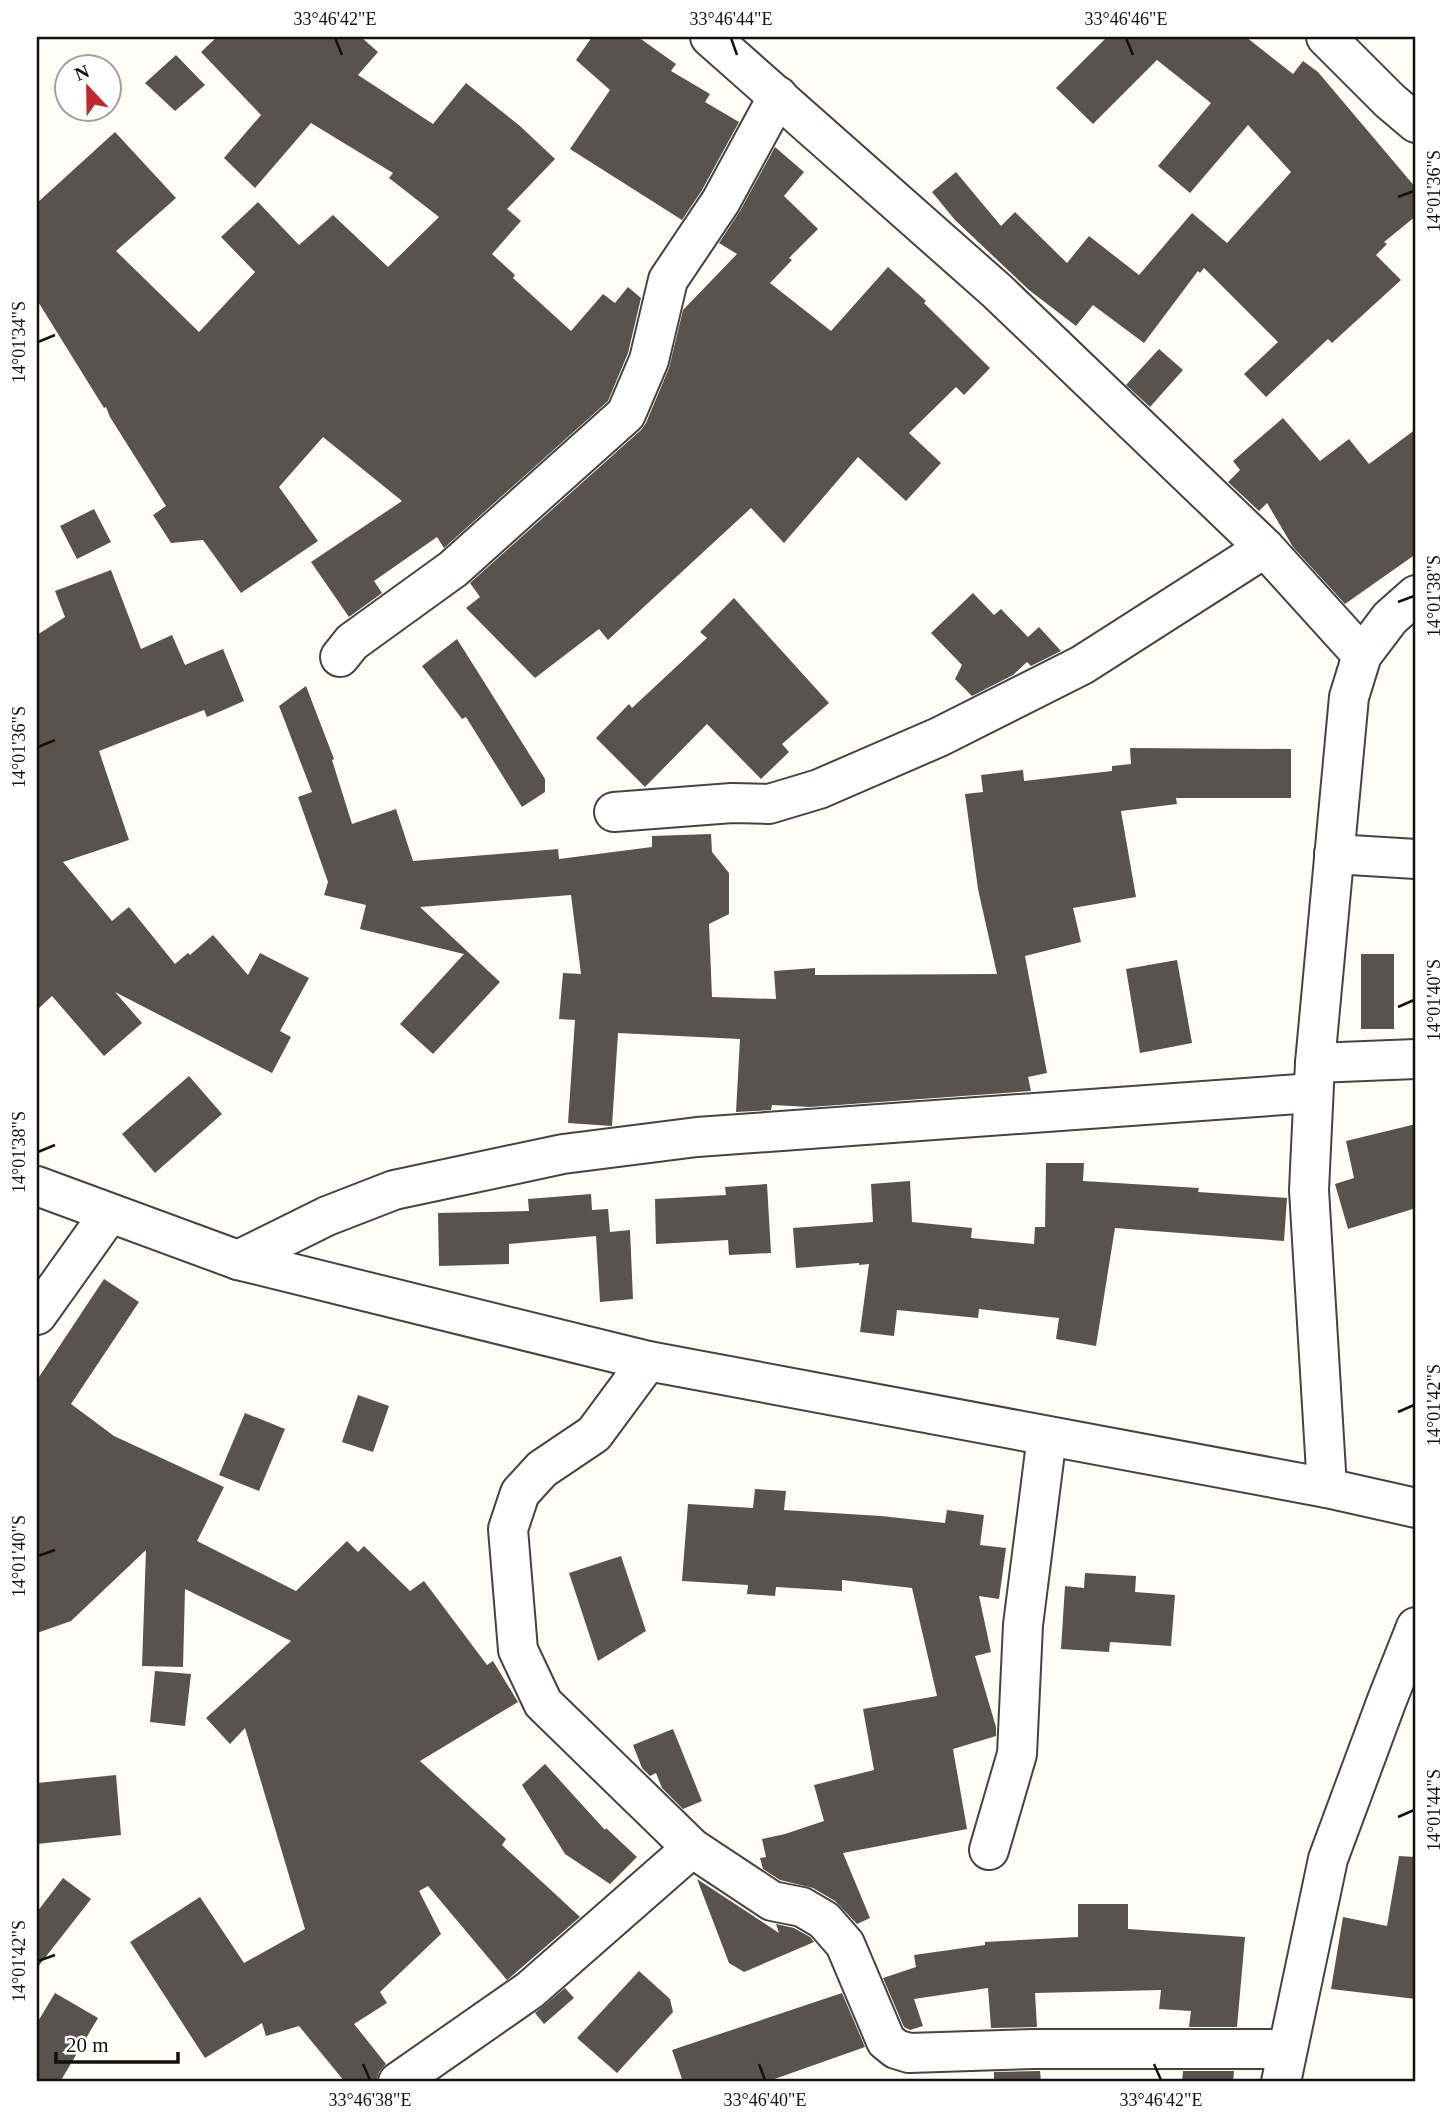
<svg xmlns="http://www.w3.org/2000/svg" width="1453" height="2119" font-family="'Times New Roman',serif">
<rect width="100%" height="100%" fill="#fffdf5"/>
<g fill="#5a524d">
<polygon points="217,37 361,37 378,52 358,75 433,124 466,83 520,126 555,159 507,209 521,221 492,254 515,275 513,278 571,331 603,294 615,303 628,287 641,298 628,353 608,401 444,548 437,537 374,581 382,593 349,617 311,562 402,501 323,437 279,487 318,541 241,593 203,540 171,543 153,515 166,506 110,417 106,407 104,408 37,300 37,203 115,132 176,198 116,251 199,332 255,272 221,237 258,202 299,245 333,215 388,267 439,217 389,178 393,173 311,123 255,188 224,158 261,115 201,52"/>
<polygon points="592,37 638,37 676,64 671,71 710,94 705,102 739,122 702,190 682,220 570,149 610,90 576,60"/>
<polygon points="1107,37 1246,37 1293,74 1303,61 1318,72 1416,188 1416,216 1384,242 1387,244 1376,255 1401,280 1332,343 1328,339 1266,397 1244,374 1278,342 1204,268 1200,273 1198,271 1144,343 1093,305 1076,326 1029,290 955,220 932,192 956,172 1001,226 1015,212 1067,263 1089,236 1139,275 1192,213 1227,243 1291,172 1248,125 1190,193 1158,166 1211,103 1157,60 1093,124 1056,88"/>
<polygon points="176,55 205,85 175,111 145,83"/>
<polygon points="775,147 804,172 784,196 818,229 789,258 792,260 770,283 831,331 888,267 926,301 924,303 990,368 964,395 956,387 909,433 941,463 906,501 858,457 784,543 751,508 608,640 599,629 535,678 466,608 480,597 470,583 641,430 646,423 669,368 683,310 737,254 719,243 740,211"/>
<polygon points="1159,349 1183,370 1150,407 1126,385"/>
<polygon points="1283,418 1320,461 1349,439 1369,464 1416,429 1416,554 1345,604 1293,547 1267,503 1259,511 1228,482 1240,470 1233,461"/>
<polygon points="94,509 111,542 77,559 60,526"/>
<polygon points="111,570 141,649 172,635 185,665 223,649 244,701 207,717 204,710 99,751 129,840 63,862 112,921 129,907 175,964 188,953 190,955 213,935 248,975 260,953 309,978 280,1031 291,1037 272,1073 115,992 142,1023 104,1056 52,996 37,1010 37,635 65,617 55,591"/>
<polygon points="973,593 994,615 1001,609 1028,637 1039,627 1061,651 1031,666 1027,662 1013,675 972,696 955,679 962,665 931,633"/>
<polygon points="734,598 829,703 782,744 789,752 761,779 707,724 645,787 596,738 629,704 632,708 707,638 700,632"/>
<polygon points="457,639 545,779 545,792 522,807 466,717 462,719 422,666"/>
<polygon points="306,686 334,759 332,760 352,824 396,809 413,861 558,849 559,859 652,847 652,836 711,834 712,852 729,873 729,914 709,924 712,997 776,999 774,971 815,968 815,975 997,974 978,889 965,794 983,792 981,775 1023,770 1024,781 1112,771 1112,766 1131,764 1130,748 1291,749 1291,798 1176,798 1177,804 1121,811 1136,897 1073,908 1081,942 1025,956 1047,1073 1028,1077 1031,1091 810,1107 772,1105 771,1110 736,1112 740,1039 618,1033 612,1126 568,1123 575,1020 559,1019 563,973 581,974 571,895 420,907 500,982 433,1054 400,1024 464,954 360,929 366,905 324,895 328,882 298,797 312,792 279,706"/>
<rect x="1361" y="954" width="33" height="75"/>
<polygon points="1177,960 1192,1043 1140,1053 1126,969"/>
<polygon points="189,1076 222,1114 155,1173 122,1134"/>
<polygon points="1416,1124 1416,1208 1348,1229 1335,1184 1354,1178 1346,1141"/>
<polygon points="1046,1163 1084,1163 1083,1181 1199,1188 1198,1192 1287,1198 1284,1241 1115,1228 1096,1346 1056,1339 1059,1318 979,1309 978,1318 897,1310 894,1336 860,1332 869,1264 859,1265 859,1263 796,1268 793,1228 873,1222 871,1184 910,1181 912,1222 972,1228 971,1238 1034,1244 1035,1227 1045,1227"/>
<polygon points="767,1184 771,1253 729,1255 728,1240 656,1244 655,1199 726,1195 725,1187"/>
<polygon points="591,1194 592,1210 608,1209 610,1232 630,1230 633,1299 600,1302 596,1236 509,1244 509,1264 439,1266 438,1213 529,1211 528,1199"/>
<polygon points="104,1279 139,1302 71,1404 114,1436 224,1487 197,1541 296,1591 347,1541 358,1552 364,1546 410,1591 424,1581 487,1665 493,1661 518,1702 420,1761 506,1839 502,1845 580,1917 507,1980 428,1886 419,1891 441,1934 380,1992 387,2003 354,2024 386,2064 379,2072 376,2082 345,2082 299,2026 266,2036 262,2023 205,2058 130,1942 200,1897 244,1963 305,1929 245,1728 230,1744 206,1718 291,1641 185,1589 183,1667 142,1666 146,1550 71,1621 37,1633 37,1380"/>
<polygon points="358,1395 389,1406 373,1452 342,1442"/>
<polygon points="245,1413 285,1429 259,1491 219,1475"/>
<polygon points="755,1489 786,1491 784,1510 881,1516 945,1523 947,1510 984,1515 980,1545 1006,1548 999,1599 979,1596 991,1652 975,1656 996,1727 996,1736 953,1749 967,1829 843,1853 870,1918 857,1924 835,1901 813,1888 780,1880 763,1869 760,1858 766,1857 762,1839 785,1834 824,1821 814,1785 874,1770 863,1709 937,1696 912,1588 842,1580 842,1591 776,1587 775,1596 747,1594 748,1585 682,1581 688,1504 753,1508"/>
<polygon points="621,1556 646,1631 598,1661 569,1573"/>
<polygon points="1085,1573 1136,1576 1135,1592 1175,1595 1171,1646 1110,1642 1109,1652 1061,1649 1065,1586 1084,1588"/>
<polygon points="155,1671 191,1674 185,1726 150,1722"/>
<polygon points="673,1729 702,1801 683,1809 662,1788 656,1773 650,1776 642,1768 633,1745"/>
<polygon points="545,1764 605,1830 606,1828 637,1857 610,1884 565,1854 522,1785"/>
<polygon points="116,1775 121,1835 37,1844 37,1783"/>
<polygon points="1399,1856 1416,1857 1416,1999 1331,1989 1343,1917 1387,1926"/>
<polygon points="63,1878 91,1899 37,1968 37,1912"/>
<polygon points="697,1879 779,1933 776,1924 794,1928 810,1937 814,1942 744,1972 729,1963"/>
<polygon points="1078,1904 1128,1904 1128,1929 1245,1937 1237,2027 1189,2027 1191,2011 1159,2009 1161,1990 1035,1993 1037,2027 991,2028 988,1988 914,1999 923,2026 910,2030 904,2027 883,1978 916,1967 914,1955 985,1945 985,1942 1078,1937"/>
<polygon points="639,1971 670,1999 673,2012 617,2073 577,2038"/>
<polygon points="565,1988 574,1998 544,2024 535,2013"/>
<polygon points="55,1993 98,2018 60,2082 37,2082 37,2023"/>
<polygon points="842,1993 865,2047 766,2082 683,2082 672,2050"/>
<polygon points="1040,2071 1041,2082 994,2082 994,2072"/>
<polygon points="1183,2071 1234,2071 1233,2082 1182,2082"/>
</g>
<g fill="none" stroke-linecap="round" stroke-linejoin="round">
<defs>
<g id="minor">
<polyline points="710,37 997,291 1265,548 1362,655"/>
<polyline points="1326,37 1390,101 1416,123"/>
<polyline points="340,657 352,642 453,569 626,414 649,360 668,280 721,201 778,96"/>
<polyline points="614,812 732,803 769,804 819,789 939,737 1082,665 1265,548"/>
<polyline points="1334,854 1416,859"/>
<polyline points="1315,1063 1416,1059"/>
<polyline points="37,1186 238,1260 648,1361 1327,1488 1416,1508"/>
<polyline points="238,1260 327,1216 394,1190 563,1154 697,1137 1313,1093"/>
<polyline points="37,1315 109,1214"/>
<polyline points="648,1361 594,1434 542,1469 520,1493 508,1529 518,1650 543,1703 692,1848 772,1901 802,1907 824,1920 845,1944 886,2041 896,2049 909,2053 1034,2049 1287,2049"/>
<polyline points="1327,1488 1309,1190 1315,1063 1349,697 1362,655 1390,618 1416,595"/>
<polyline points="989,1850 1017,1754 1023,1625 1047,1436"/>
<polyline points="398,2082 530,1990 692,1848"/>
<polyline points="1281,2082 1328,1859 1387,1700 1416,1627"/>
</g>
</defs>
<use href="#minor" stroke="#444" stroke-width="42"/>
<use href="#minor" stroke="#fff" stroke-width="38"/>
</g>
<path fill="none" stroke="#111" stroke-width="2.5" d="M335,38l7,17M731,38l6,17M1126,38l7,17M1398,197l16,-6M38,342l17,-7M1398,602l16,-6M38,747l17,-7M1398,1007l16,-7M38,1152l17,-7M1398,1412l16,-7M38,1556l17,-6M1398,1817l16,-7M38,1961l17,-6M363,2064l7,16M759,2064l6,16M1154,2064l7,16"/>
<rect width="1453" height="2119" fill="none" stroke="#ffffff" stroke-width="77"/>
<g transform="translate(88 88) rotate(338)"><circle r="33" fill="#ffffff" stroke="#a0a0a0" stroke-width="2"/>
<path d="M0-5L12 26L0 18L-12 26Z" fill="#c4262e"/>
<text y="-10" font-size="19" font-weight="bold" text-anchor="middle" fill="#111111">N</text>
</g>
<path d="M56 2052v10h122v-10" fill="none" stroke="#111111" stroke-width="3.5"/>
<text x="66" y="2052" font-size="21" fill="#111111" stroke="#ffffff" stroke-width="5" paint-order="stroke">20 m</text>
<rect x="38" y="38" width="1376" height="2042" fill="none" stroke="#111" stroke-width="2.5"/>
<g font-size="18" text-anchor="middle" fill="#111">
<text x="335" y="25">33°46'42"E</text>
<text x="731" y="25">33°46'44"E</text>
<text x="1126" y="25">33°46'46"E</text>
<text transform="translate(1434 191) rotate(-90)" y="6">14°01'36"S</text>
<text transform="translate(19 342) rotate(-90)" y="6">14°01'34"S</text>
<text transform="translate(1434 596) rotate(-90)" y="6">14°01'38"S</text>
<text transform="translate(19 747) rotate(-90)" y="6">14°01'36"S</text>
<text transform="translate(1434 1000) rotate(-90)" y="6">14°01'40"S</text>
<text transform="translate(19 1152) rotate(-90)" y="6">14°01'38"S</text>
<text transform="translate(1434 1405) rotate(-90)" y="6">14°01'42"S</text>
<text transform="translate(19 1556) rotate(-90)" y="6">14°01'40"S</text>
<text transform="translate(1434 1810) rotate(-90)" y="6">14°01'44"S</text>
<text transform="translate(19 1961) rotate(-90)" y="6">14°01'42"S</text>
<text x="370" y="2106">33°46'38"E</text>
<text x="765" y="2106">33°46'40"E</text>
<text x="1161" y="2106">33°46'42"E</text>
</g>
</svg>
